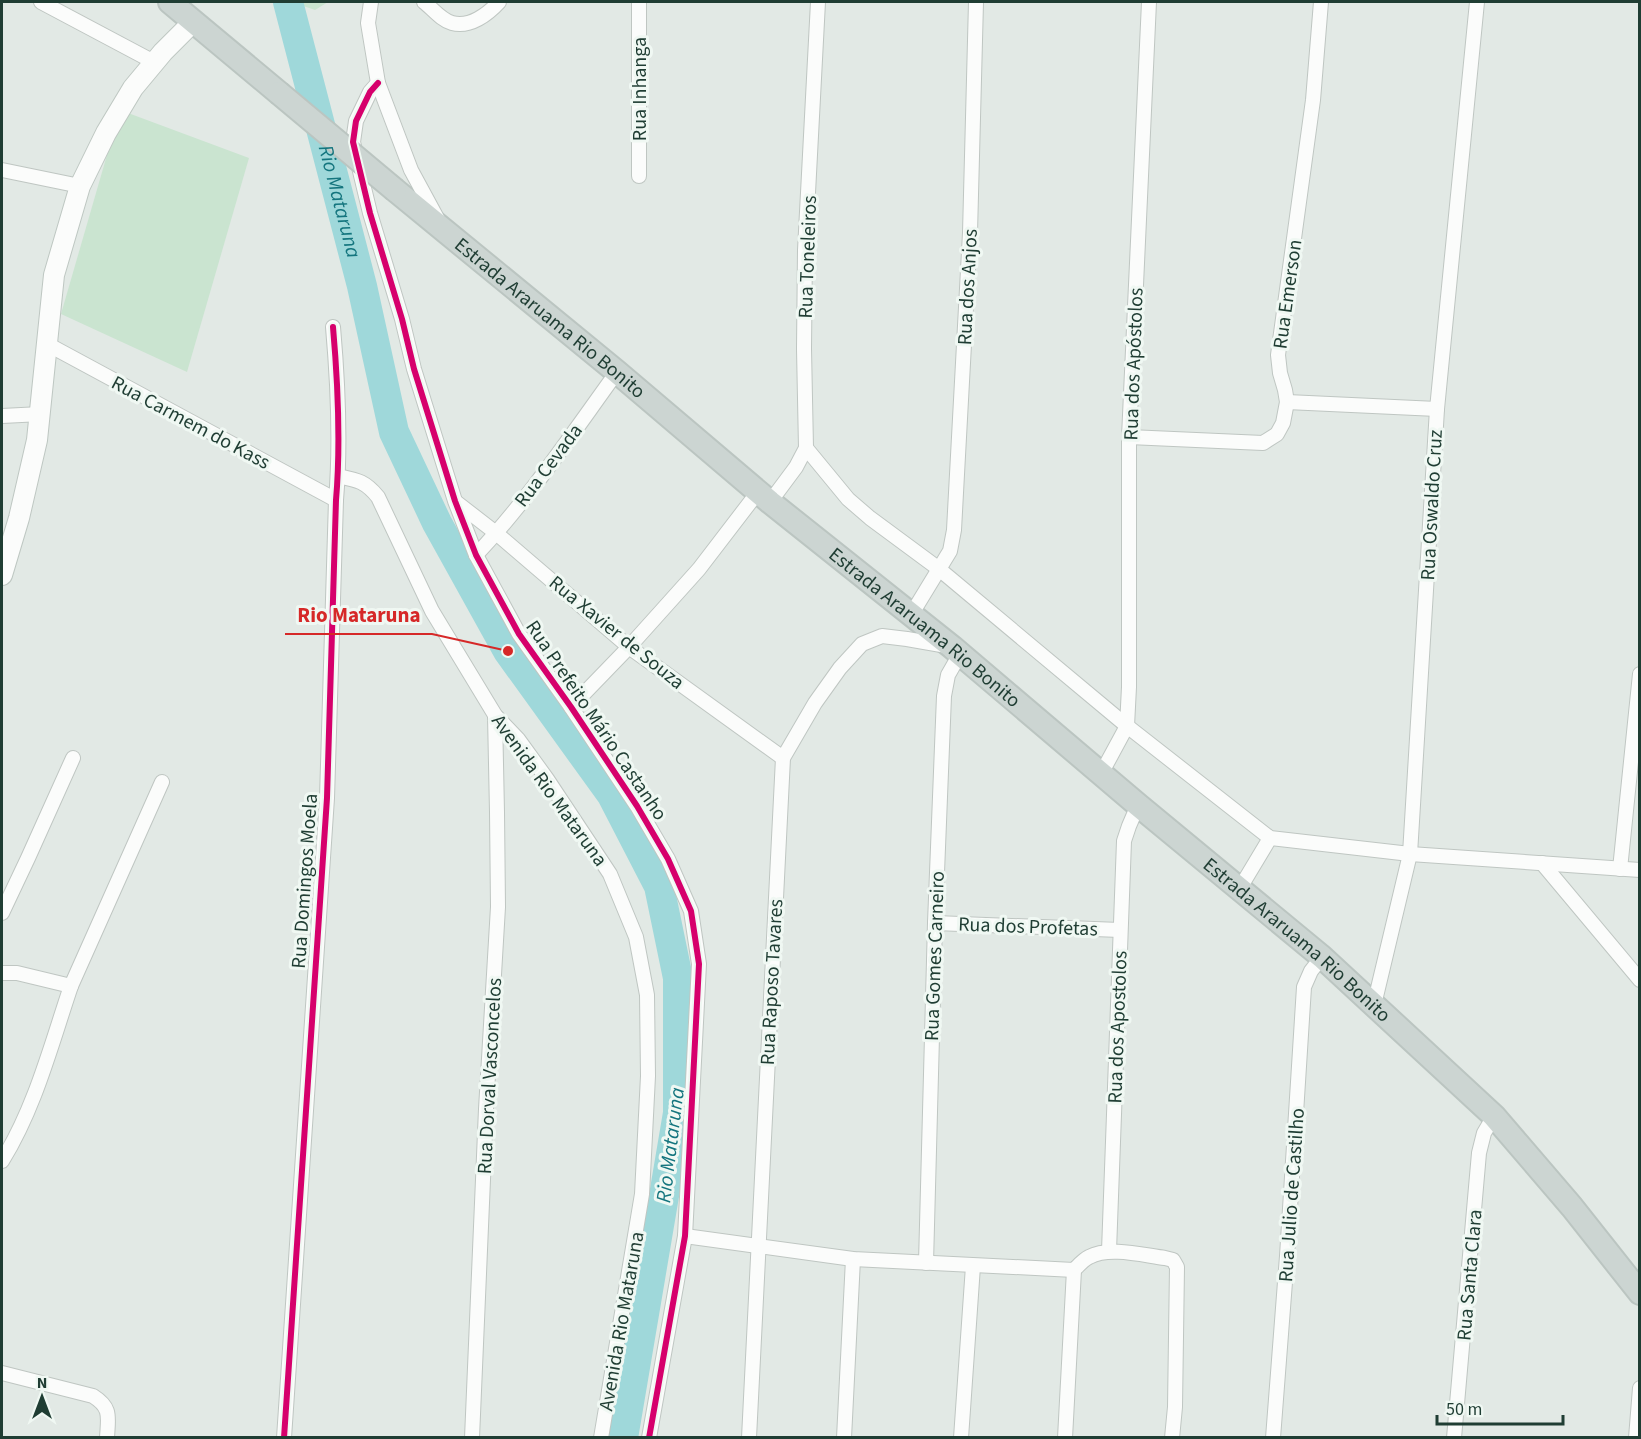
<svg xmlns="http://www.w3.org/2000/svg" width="1641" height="1439" font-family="'Source Sans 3',sans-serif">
<rect width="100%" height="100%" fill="#e2e9e5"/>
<g fill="#cae4d0">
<polygon points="292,2 328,2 315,10"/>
<polygon points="120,110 249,158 187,372 61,314"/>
</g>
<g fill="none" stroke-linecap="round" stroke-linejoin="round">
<path stroke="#9fd8da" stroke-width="30" id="s1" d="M288,2l74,284 32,146 43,91 71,128 104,144 47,91 19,92v135l-55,325"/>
<defs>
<g id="street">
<polyline points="41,2 154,62"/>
<polyline points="371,2 368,23 378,83 411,170 437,218"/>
<path d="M424,2c8,6 17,18 28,21 18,5 36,-9 47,-21"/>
<polyline points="378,83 370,92 356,121 353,142 370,213 402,319 414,369 455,501 476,555 519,634 571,707 637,806 668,859 691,911 699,964 685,1236 649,1438"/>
<polyline points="2,170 80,186"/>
<polyline points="639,176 639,2"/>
<polyline points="47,344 336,500"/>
<polyline points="1287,402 1437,409"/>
<polyline points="2,416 41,414"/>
<polyline points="1129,437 1263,443 1277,434 1283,423 1287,402 1285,390 1280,373 1278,355 1313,100 1321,2"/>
<polyline points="806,448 848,499 870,518 939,569 1127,726 1270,838 1410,854 1640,870"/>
<path d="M338,476c19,4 27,5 40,21l54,114 63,104 23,24 29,40 63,95 26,63 11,58 1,81 -6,118 -41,244"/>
<polyline points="456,502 496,533 629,647 783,758"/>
<polyline points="770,502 796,467 806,448 804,349 805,250 818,2"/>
<path d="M476,555c52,-55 96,-121 141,-183"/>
<polyline points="911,615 950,551 954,530 970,233 976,2"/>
<polyline points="571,707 629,647 699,569 758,492"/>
<polyline points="1101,774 1127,726 1129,687 1129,437 1149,2"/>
<polyline points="1542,863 1640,980"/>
<polyline points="1620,869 1640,674"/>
<polyline points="1240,888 1270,838"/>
<polyline points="2,913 28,858 73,758"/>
<polyline points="935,923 1120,930"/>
<polyline points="2,973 17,973 71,986 162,782"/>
<polyline points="1374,1005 1410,854 1437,409 1477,2"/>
<path d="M2,1161c33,-53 49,-116 69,-175"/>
<path d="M685,1236l168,23 221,11c4,-4 9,-10 15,-13 20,-11 53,-2 76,1l8,2 4,7 -2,140 -3,31"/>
<polyline points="1109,1251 1124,841 1129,826 1138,805"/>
<polyline points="926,1263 935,923 944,696 948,675 960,654"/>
<path d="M2,1373l91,23c19,12 15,21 14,42"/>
<path d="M284,1438l43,-640 9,-298c5,-58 2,-116 -3,-173"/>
<polyline points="472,1438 486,1109 498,907 497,812 495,715"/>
<polyline points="749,1438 783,758 815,703 840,668 862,644 882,636 907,639 947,646"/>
<polyline points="844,1438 853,1259"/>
<polyline points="961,1438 973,1266"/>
<polyline points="1065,1438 1074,1270"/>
<polyline points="1273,1438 1287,1256 1304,987 1311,971 1322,957"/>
<polyline points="1454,1438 1479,1153 1484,1133 1494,1116"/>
<polyline points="1636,1438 1640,1388"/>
</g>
<polyline id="secondary" points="2,575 19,518 37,440 54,275 80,186 106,133 133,88 163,52 193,22"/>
<g id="primary">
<polyline points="170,2 279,93"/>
<path id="s2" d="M395,190l222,182 153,130 182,145 186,158 184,152 172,159 78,91 68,86"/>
</g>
</defs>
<use href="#street" stroke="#bfc6c2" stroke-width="16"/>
<use href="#secondary" stroke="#bec7c2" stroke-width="22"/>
<use href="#primary" stroke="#bbc5c1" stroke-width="26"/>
<use href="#street" stroke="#fbfcfb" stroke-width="14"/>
<use href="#secondary" stroke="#fbfcfb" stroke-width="20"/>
<use href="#primary" stroke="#ccd5d2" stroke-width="22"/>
<defs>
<polyline id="primary-bridge" points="279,93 395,190"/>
</defs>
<use href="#primary-bridge" stroke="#bbc5c1" stroke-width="26" stroke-linecap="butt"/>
<use href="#primary-bridge" stroke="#ccd5d2" stroke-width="22"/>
<defs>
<g id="cycleway">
<polyline points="378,83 370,92 356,121 353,142 370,213 402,319 414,369 455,501 476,555 519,634 571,707 637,806 668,859 691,911 699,964 685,1236 649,1438"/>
<path d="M284,1438l43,-640 9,-298c5,-58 2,-116 -3,-173"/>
</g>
</defs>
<use href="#cycleway" stroke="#f0f8f3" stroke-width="10"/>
<use href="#cycleway" stroke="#d6006c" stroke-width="6"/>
</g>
<g text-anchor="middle" stroke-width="6" stroke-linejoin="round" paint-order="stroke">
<g font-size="20" fill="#1f3d33" stroke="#f0f8f3">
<text transform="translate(639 89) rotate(-90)" y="7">Rua Inhanga</text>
<text transform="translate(807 257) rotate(-88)" y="7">Rua Toneleiros</text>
<text transform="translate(967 287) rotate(-87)" y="7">Rua dos Anjos</text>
<text transform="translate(1287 294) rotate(-82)" y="7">Rua Emerson</text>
<text dy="7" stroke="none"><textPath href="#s2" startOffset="201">Estrada Araruama Rio Bonito</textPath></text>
<text transform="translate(1133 364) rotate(-88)" y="7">Rua dos Apóstolos</text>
<text transform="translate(191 422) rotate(28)" y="7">Rua Carmem do Kass</text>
<text transform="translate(548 465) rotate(-53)" y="7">Rua Cevada</text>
<text transform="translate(1431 505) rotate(-87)" y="7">Rua Oswaldo Cruz</text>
<text dy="7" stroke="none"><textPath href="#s2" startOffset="687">Estrada Araruama Rio Bonito</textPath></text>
<text transform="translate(617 632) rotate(39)" y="7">Rua Xavier de Souza</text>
<text transform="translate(597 720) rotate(56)" y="7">Rua Prefeito Mário Castanho</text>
<text transform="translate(550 790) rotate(54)" y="7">Avenida Rio Mataruna</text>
<text transform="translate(304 881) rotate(-86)" y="7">Rua Domingos Moela</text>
<text transform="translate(1028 926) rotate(2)" y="7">Rua dos Profetas</text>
<text dy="7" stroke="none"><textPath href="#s2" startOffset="1173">Estrada Araruama Rio Bonito</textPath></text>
<text transform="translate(934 956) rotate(-88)" y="7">Rua Gomes Carneiro</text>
<text transform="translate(771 982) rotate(-87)" y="7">Rua Raposo Tavares</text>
<text transform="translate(1117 1027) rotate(-88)" y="7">Rua dos Apostolos</text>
<text transform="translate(489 1076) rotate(-87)" y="7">Rua Dorval Vasconcelos</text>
<text transform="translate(1291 1195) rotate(-86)" y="7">Rua Julio de Castilho</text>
<text transform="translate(1469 1275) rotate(-85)" y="7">Rua Santa Clara</text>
<text transform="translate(621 1321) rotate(-80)" y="7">Avenida Rio Mataruna</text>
</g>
<g font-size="21" font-style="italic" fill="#14757e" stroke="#f0f8f3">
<text dy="7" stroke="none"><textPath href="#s1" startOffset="206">Rio Mataruna</textPath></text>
<text transform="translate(670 1145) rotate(-83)" y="7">Rio Mataruna</text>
</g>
</g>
<path fill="none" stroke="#d62828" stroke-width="2" d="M508 651L432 634H285"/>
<circle fill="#d62828" stroke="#f0f8f3" stroke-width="2" cx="508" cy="651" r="6"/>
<g font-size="21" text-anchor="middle" font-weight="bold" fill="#d62828" stroke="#f0f8f3" stroke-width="6" stroke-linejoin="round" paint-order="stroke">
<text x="359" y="622">Rio Mataruna</text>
</g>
<rect width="1641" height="1439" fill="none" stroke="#1f3d33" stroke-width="6"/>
<g transform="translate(42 1397)" stroke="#f0f8f3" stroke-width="4.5" paint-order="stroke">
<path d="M0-4.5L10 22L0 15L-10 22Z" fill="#1f3d33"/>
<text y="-9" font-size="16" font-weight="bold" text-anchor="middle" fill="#1f3d33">N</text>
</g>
<path d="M1437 1415v9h126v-9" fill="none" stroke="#1f3d33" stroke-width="3"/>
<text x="1446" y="1415" font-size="18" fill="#1f3d33" stroke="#f0f8f3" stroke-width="4.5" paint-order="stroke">50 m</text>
</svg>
